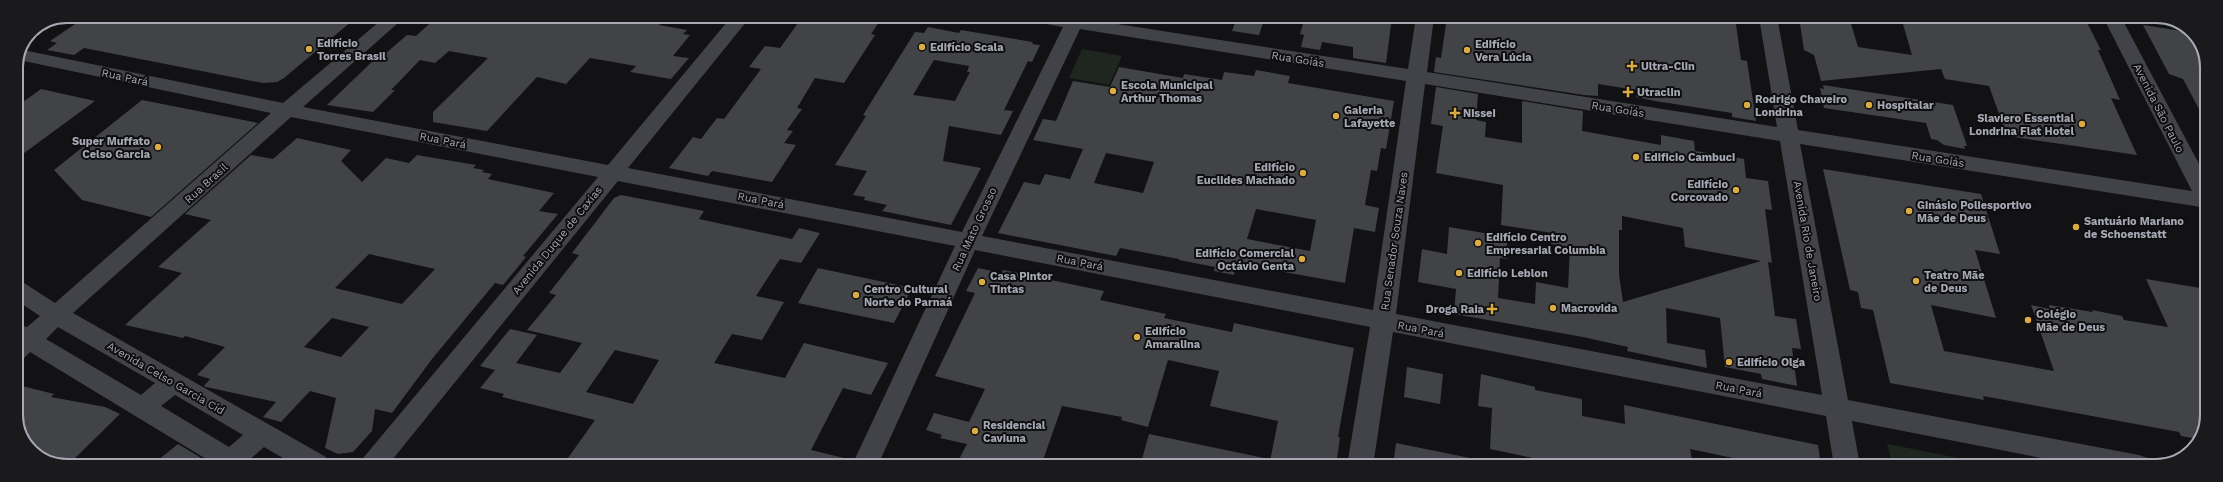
<svg xmlns="http://www.w3.org/2000/svg" width="2223" height="482" font-family="'Work Sans',sans-serif">
<rect width="100%" height="100%" fill="#121214"/>
<g fill="#1f2620">
<polygon points="1082,49 1122,56 1109,85 1069,78"/>
<polygon points="1887,444 1888,444 1998,466 1893,466"/>
</g>
<g fill="#424347" fill-rule="evenodd">
<polygon points="87,16 358,16 284,78 277,82 263,83 84,48 74,55 47,50 57,43 50,41"/>
<polygon points="438,16 461,16 496,22 503,16 666,16 659,25 687,30 683,34 690,35 673,56 689,58 671,79 630,72 636,66 590,58 566,84 537,77 487,131 433,122 433,112 488,58 449,51 435,63 420,60 391,90 395,90 373,112 327,105 376,58 379,59 407,35 416,36"/>
<polygon points="803,16 883,16 871,34 875,35 844,83 815,78 797,108 802,109 787,130 793,131 784,143 796,145 772,182 712,171 708,176 669,168 693,137 701,139 717,118 724,119 761,69 749,67 765,46 780,48"/>
<polygon points="1237,17 1265,17 1259,35 1232,31"/>
<polygon points="1305,17 1392,17 1386,63 1353,58 1353,47 1322,42 1320,50 1301,47 1304,35 1300,34"/>
<polygon points="1447,17 1735,17 1741,60 1747,61 1756,121 1732,117 1732,113 1655,101 1636,97 1636,90 1598,84 1598,96 1584,95 1434,72 1436,57 1441,58"/>
<polygon points="1799,17 1849,17 1858,47 1912,55 1901,17 2084,17 2101,50 2098,50 2120,100 2111,98 2137,155 2007,136 1989,86 1945,79 1941,69 1821,81 1814,55 1804,50"/>
<polygon points="2143,25 2194,33 2207,63 2207,124 2183,79 2169,74"/>
<path d="M928,27l31,6 2,-3 72,12 -1,2 8,1 -8,17 -4,-1 -24,49 9,1 -12,24 -52,-9 -6,35 38,7 -30,57 -69,-14 5,-6 -23,-5 1,-3 -12,-2 14,-24 -32,-6 31,-49 -3,-1 52,-83 9,1zM934,60l35,6 -2,6h3l-15,29 -42,-6z"/>
<path d="M1119,67l64,11 1,-4 38,6 2,-8 30,4 2,-6 34,6 -2,7 106,18 -8,48 -5,-1 -4,23 -6,-1 -6,35 14,3 -4,24 -21,-4 -9,55 -105,-19 -1,6 -4,-1 -1,6 -20,-4 1,-4 -36,-7v-1l-59,-11 -4,8 -118,-23 26,-51 16,3 5,-11 25,5 13,-30 -50,-9 10,-21 13,2 17,-40 37,6zM1106,153l48,9 -11,31 -49,-10zM1256,209l60,11 -6,31 -63,-12z"/>
<polygon points="1823,85 1953,105 1967,146 1964,146 1965,149 1944,145 1937,140 1931,139 1926,123 1824,108 1820,88 1824,89"/>
<path d="M1436,87l42,7 -2,26 10,2 -1,15 37,6v-42l61,10 -1,20 79,14v-10l33,6 1,10 49,8 2,19 22,3 4,29 -7,-1 7,54 -4,-1 7,54 21,3 5,30 -9,-1 5,38 -35,-7 -1,-5 -36,-7 -5,-49 -54,-10 1,35 38,7 2,18 -80,-17 1,-4 -45,-10 -129,-23 2,-25 -38,-7 4,-33 25,5 2,-27 58,10v22l-7,-1 -2,40 37,6 1,-22 32,6 2,-41 -19,-3 1,-11 -51,-8 2,-40 -67,-12 7,-47 -12,-2zM1622,216l61,12 2,19 76,14 -138,41 -4,-27v-45h3z"/>
<polygon points="41,89 95,101 16,159 16,107"/>
<polygon points="142,100 258,123 151,217 82,200 54,170"/>
<path d="M297,138l54,12 -10,11 21,21 24,-24 23,5 8,-8 59,10 -3,3 11,2 -2,2 10,2 -4,5 66,14 -15,18 19,3 -35,42 3,1 -23,28 -8,-2 -63,76 -40,54 -17,-4 -3,22 -19,21 -15,2 -13,-6 11,-50 -26,-7 -29,31 -18,-5 13,-15 -70,-15 -2,-1 6,-7 -13,-4 28,-28 -40,-11 -2,2 -58,-13 57,-52 -24,-6 53,-47 -26,-6 66,-59 22,4zM369,254l66,15 -33,35 -67,-16zM332,318l37,9 -28,30 -37,-10z"/>
<polygon points="1823,169 1981,194 2000,254 1975,250 1996,318 1931,305 1944,351 2054,371 2031,305 2050,309 2049,305 2093,312 2092,310 2122,316 2124,320 2168,327 2146,279 2206,289 2206,425 2198,439 2181,436 2179,432 1983,396 1984,400 1890,383 1873,310 1861,308 1858,292 1850,290"/>
<path d="M621,195l83,16 -5,8 93,20 7,-11 21,5 -19,30 -21,-4 -24,37 28,6 -22,38 -30,-6 -18,29 71,15 19,-35 84,20 -17,32 -28,-7 -32,62 37,9v6h-285l32,-45 -93,-23 2,-3 -24,-6 15,-18 -15,-4 30,-37 27,6 -21,28 44,10 22,-30 -55,-13 29,-35 -7,-2 30,-38 -7,-2 42,-55zM615,350l44,10 -26,44 -47,-12z"/>
<polygon points="818,268 912,288 894,323 798,303"/>
<polygon points="978,268 1001,273 1003,270 1104,291 1100,300 1166,314 1164,318 1232,332 1234,323 1354,348 1338,437 1340,437 1336,466 1269,466 1278,421 1210,406 1219,371 1168,360 1148,427 1121,420 1122,417 1062,406 1042,463 1014,458 1010,465 956,465 967,444 940,438 942,435 926,430 934,413 969,422 985,389 935,376 975,293 966,291"/>
<polygon points="1407,367 1443,374 1440,404 1404,397"/>
<polygon points="1481,374 1535,387 1535,390 1582,399 1582,416 1625,424 1624,405 1818,445 1821,466 1771,466 1690,449 1693,466 1552,466 1552,462 1490,449 1492,408 1478,406"/>
<polygon points="22,386 54,394 51,397 105,407 120,414 68,465 57,465 31,451 16,422 16,391"/>
<polygon points="1149,434 1264,458 1264,466 1140,466"/>
<polygon points="1396,443 1470,458 1470,466 1393,466"/>
<polygon points="178,444 213,465 152,465"/>
</g>
<g fill="none" stroke-linecap="round" stroke-linejoin="round">
<polygon fill="#343538" fill-rule="evenodd" points="40,27 42,30 40,34 29,36 31,31"/>
<path fill="#424348" fill-rule="evenodd" d="M386,16h20l-103,91 305,58 124,-149h19l-123,152 334,64 101,-205 -40,-7 -3,-4h66l-1,3 323,50 8,-52h18l-7,55 350,55 -18,-110h18l21,113 394,61 -89,-174h18l86,162v29l-407,-64 48,256 291,55 9,3 4,8h-70l-230,-45 8,45h-26l-8,-50 -433,-84 -20,134h-26l23,-139 -395,-77 -97,215h-26l103,-219 -337,-65 -230,284h-28l4,-8 234,-280 -307,-60 -218,196 253,144 4,8h-35l-31,-18 -15,13 2,5h-35l-186,-113 -6,6 -8,2v-36l11,3 13,-11 -24,-16v-19l8,2 31,20 216,-190 -252,-53 4,-10 260,53zM1080,29l326,52 -33,229 -391,-74zM1425,84l355,57 42,254 -426,-81zM58,327l97,56 -14,12 -95,-56zM175,395l68,40 -14,12 -68,-41z"/>
</g>
<g fill="#dbac43" stroke="#0e0d0f" stroke-width="1.5">
<circle cx="922" cy="47" r="4"/>
<circle cx="309" cy="49" r="4"/>
<circle cx="1467" cy="50" r="4"/>
<path d="M1630 60h4v4h4v4h-4v4h-4v-4h-4v-4h4z"/>
<circle cx="1113" cy="91" r="4"/>
<path d="M1626 86h4v4h4v4h-4v4h-4v-4h-4v-4h4z"/>
<circle cx="1747" cy="105" r="4"/>
<circle cx="1869" cy="105" r="4"/>
<path d="M1453 107h4v4h4v4h-4v4h-4v-4h-4v-4h4z"/>
<circle cx="1336" cy="116" r="4"/>
<circle cx="2082" cy="124" r="4"/>
<circle cx="158" cy="147" r="4"/>
<circle cx="1636" cy="157" r="4"/>
<circle cx="1303" cy="173" r="4"/>
<circle cx="1736" cy="190" r="4"/>
<circle cx="1909" cy="211" r="4"/>
<circle cx="2076" cy="227" r="4"/>
<circle cx="1478" cy="243" r="4"/>
<circle cx="1302" cy="259" r="4"/>
<circle cx="1459" cy="273" r="4"/>
<circle cx="1916" cy="281" r="4"/>
<circle cx="982" cy="282" r="4"/>
<circle cx="856" cy="295" r="4"/>
<circle cx="1553" cy="308" r="4"/>
<path d="M1490 303h4v4h4v4h-4v4h-4v-4h-4v-4h4z"/>
<circle cx="2028" cy="320" r="4"/>
<circle cx="1137" cy="337" r="4"/>
<circle cx="1729" cy="362" r="4"/>
<circle cx="975" cy="431" r="4"/>
</g>
<g text-anchor="middle" stroke-width="4" stroke-linejoin="round" paint-order="stroke">
<g font-size="11" font-weight="bold" fill="#a6a9b3" stroke="#0e0d0f" text-anchor="start">
<text x="317" y="47">Edifício<tspan x="317" dy="13">Torres Brasil</tspan></text>
<text x="1475" y="48">Edifício<tspan x="1475" dy="13">Vera Lúcia</tspan></text>
<text x="930" y="51">Edifício Scala</text>
<text x="1641" y="70">Ultra-Clin</text>
<text x="1121" y="89">Escola Municipal<tspan x="1121" dy="13">Arthur Thomas</tspan></text>
<text x="1637" y="96">Utraclin</text>
<text x="1755" y="103">Rodrigo Chaveiro<tspan x="1755" dy="13">Londrina</tspan></text>
<text x="1877" y="109">Hospitalar</text>
<text x="1344" y="114">Galeria<tspan x="1344" dy="13">Lafayette</tspan></text>
<text x="1463" y="117">Nissei</text>
<text x="2074" y="122" text-anchor="end">Slaviero Essential<tspan x="2074" dy="13">Londrina Flat Hotel</tspan></text>
<text x="150" y="145" text-anchor="end">Super Muffato<tspan x="150" dy="13">Celso Garcia</tspan></text>
<text x="1644" y="161">Edificio Cambuci</text>
<text x="1295" y="171" text-anchor="end">Edifício<tspan x="1295" dy="13">Euclides Machado</tspan></text>
<text x="1728" y="188" text-anchor="end">Edifício<tspan x="1728" dy="13">Corcovado</tspan></text>
<text x="1917" y="209">Ginásio Poliesportivo<tspan x="1917" dy="13">Mãe de Deus</tspan></text>
<text x="2084" y="225">Santuário Mariano<tspan x="2084" dy="13">de Schoenstatt</tspan></text>
<text x="1486" y="241">Edifício Centro<tspan x="1486" dy="13">Empresarial Columbia</tspan></text>
<text x="1294" y="257" text-anchor="end">Edifício Comercial<tspan x="1294" dy="13">Octávio Genta</tspan></text>
<text x="1467" y="277">Edifício Leblon</text>
<text x="1924" y="279">Teatro Mãe<tspan x="1924" dy="13">de Deus</tspan></text>
<text x="990" y="280">Casa Pintor<tspan x="990" dy="13">Tintas</tspan></text>
<text x="864" y="293">Centro Cultural<tspan x="864" dy="13">Norte do Parnaá</tspan></text>
<text x="1561" y="312">Macrovida</text>
<text x="1484" y="313" text-anchor="end">Droga Raia</text>
<text x="2036" y="318">Colégio<tspan x="2036" dy="13">Mãe de Deus</tspan></text>
<text x="1145" y="335">Edifício<tspan x="1145" dy="13">Amaralina</tspan></text>
<text x="1737" y="366">Edifício Olga</text>
<text x="983" y="429">Residencial<tspan x="983" dy="13">Caviuna</tspan></text>
</g>
<g font-size="11" fill="#a6a9b3" stroke="#0e0d0f">
<text transform="translate(1298 59) rotate(9)" y="4">Rua Goiás</text>
<text transform="translate(125 77) rotate(12)" y="4">Rua Pará</text>
<text transform="translate(2159 108) rotate(63)" y="4">Avenida São Paulo</text>
<text transform="translate(1618 109) rotate(9)" y="4">Rua Goiás</text>
<text transform="translate(443 140) rotate(11)" y="4">Rua Pará</text>
<text transform="translate(1938 159) rotate(9)" y="4">Rua Goiás</text>
<text transform="translate(206 183) rotate(-42)" y="4">Rua Brasil</text>
<text transform="translate(761 200) rotate(11)" y="4">Rua Pará</text>
<text transform="translate(974 229) rotate(-65)" y="4">Rua Mato Grosso</text>
<text transform="translate(557 240) rotate(-51)" y="4">Avenida Duque de Caxias</text>
<text transform="translate(1394 241) rotate(-82)" y="4">Rua Senador Souza Naves</text>
<text transform="translate(1808 241) rotate(80)" y="4">Avenida Rio de Janeiro</text>
<text transform="translate(1080 262) rotate(11)" y="4">Rua Pará</text>
<text transform="translate(1421 329) rotate(11)" y="4">Rua Pará</text>
<text transform="translate(166 378) rotate(30)" y="4">Avenida Celso Garcia Cid</text>
<text transform="translate(1739 389) rotate(11)" y="4">Rua Pará</text>
</g>
</g>
<path d="M0 0H2223V482H0ZM67 23H2156A44 44 0 0 1 2200 67V415A44 44 0 0 1 2156 459H67A44 44 0 0 1 23 415V67A44 44 0 0 1 67 23Z" fill="#1a191c" fill-rule="evenodd"/>
<path fill="none" stroke="#a6a9b3" stroke-width="2" d="M67 23H2156A44 44 0 0 1 2200 67V415A44 44 0 0 1 2156 459H67A44 44 0 0 1 23 415V67A44 44 0 0 1 67 23Z"/>
</svg>
